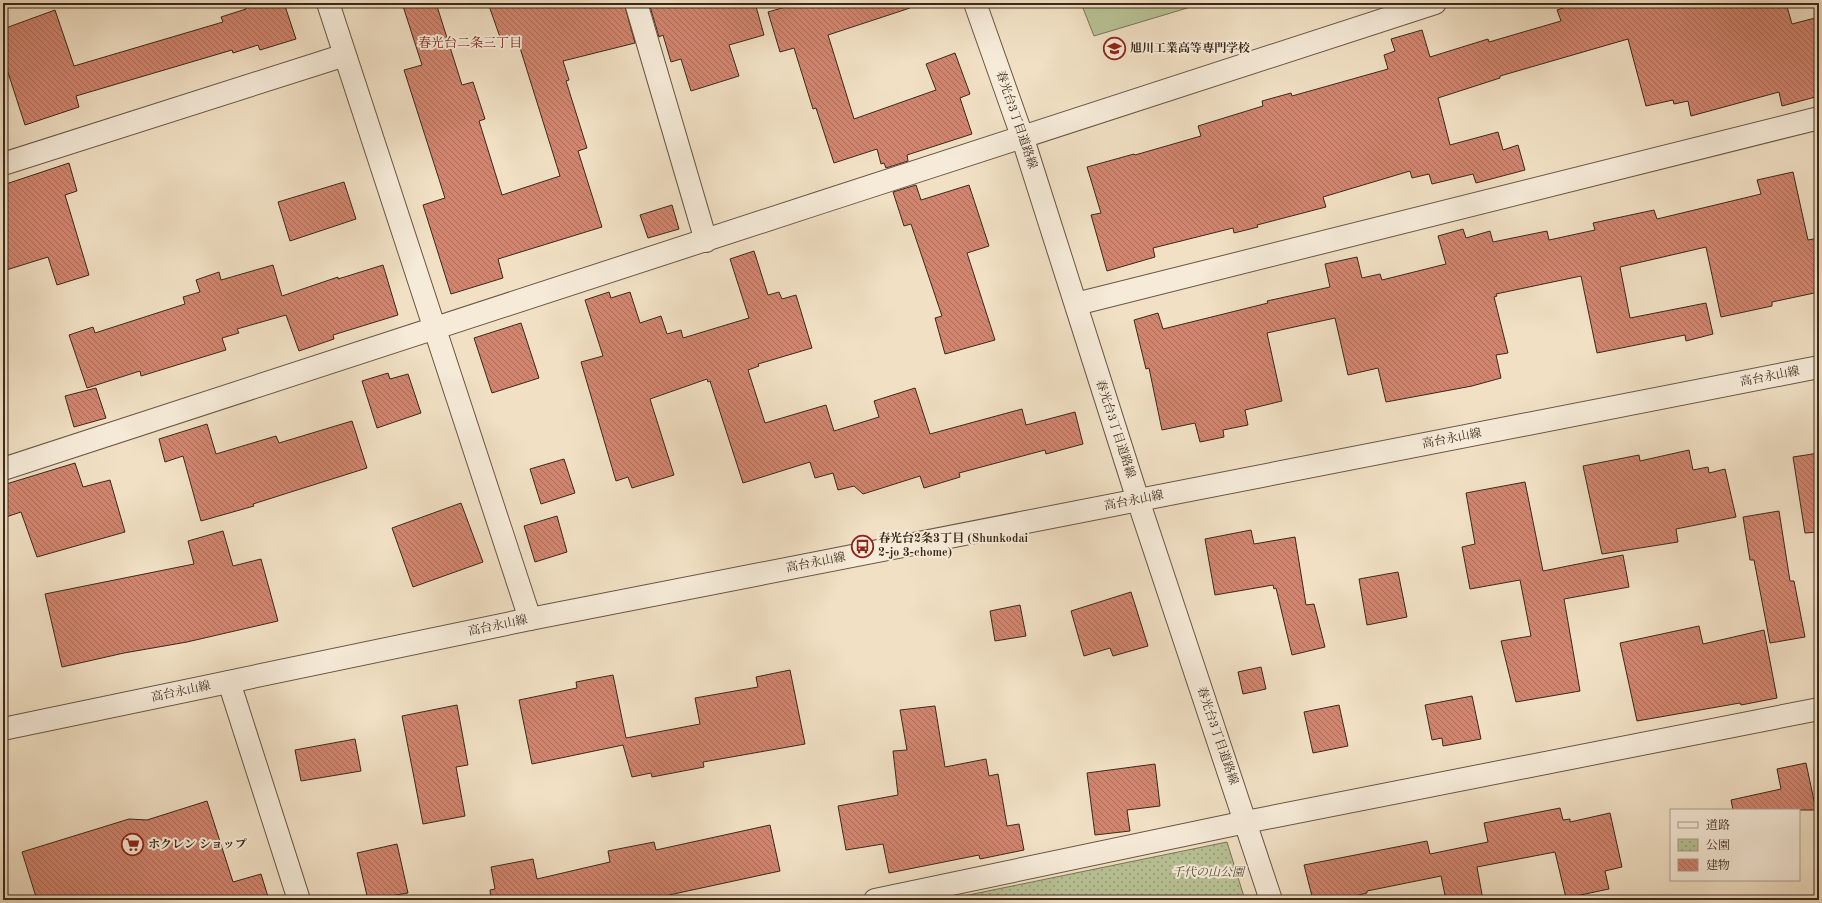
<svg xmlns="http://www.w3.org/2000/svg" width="1822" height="903" font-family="'Old Standard TT','Noto Serif JP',serif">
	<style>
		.park { fill: url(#park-dots); stroke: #7a7657 }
		.garden { fill: #b8c295; stroke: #7a7657 }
		.building { fill: url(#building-back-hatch); stroke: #3b2919 }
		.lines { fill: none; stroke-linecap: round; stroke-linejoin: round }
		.minor-casing { stroke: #685744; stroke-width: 24 }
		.tertiary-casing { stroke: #685744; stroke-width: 24 }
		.minor { stroke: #f6ebd9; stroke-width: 22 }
		.tertiary { stroke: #f6ebd9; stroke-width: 22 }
		.labels { text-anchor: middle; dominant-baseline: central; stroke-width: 4; stroke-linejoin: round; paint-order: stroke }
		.poi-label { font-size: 12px; font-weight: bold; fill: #3b2919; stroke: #f6ebd9; text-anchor: start }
		.street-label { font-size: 12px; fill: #3b2919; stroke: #f6ebd9 }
		.park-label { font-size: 12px; font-style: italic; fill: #5a4f38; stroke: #f6ebd9 }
		.neighbourhood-label { font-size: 13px; fill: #7a1f14; stroke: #f6ebd9 }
	</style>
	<defs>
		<pattern id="park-dots" width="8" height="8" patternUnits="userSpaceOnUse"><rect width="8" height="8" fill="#b8c295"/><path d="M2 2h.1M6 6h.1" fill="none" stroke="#979e79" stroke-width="1.8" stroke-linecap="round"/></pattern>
		<pattern id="building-back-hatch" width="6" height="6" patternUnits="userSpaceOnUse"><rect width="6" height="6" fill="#d1856f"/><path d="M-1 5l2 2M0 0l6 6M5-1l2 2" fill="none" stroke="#ab6d5a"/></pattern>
	</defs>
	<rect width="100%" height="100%" fill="#f1e0c4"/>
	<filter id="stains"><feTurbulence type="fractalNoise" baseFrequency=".005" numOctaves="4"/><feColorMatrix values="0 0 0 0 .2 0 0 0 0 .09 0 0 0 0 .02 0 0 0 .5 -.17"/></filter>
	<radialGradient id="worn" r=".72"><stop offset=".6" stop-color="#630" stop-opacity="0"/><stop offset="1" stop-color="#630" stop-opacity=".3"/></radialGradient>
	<path class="park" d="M1227 842 1245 900H944Z"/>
	<path class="garden" d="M1081 3H1204L1094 36Z"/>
	<path class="building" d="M244 3H284L296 39 260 50 258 45 233 53 232 50 76 96 79 107 25 125 3 57V29L55 10 74 66 223 22 221 17 246 9Z
		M402 3H436L462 85 473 82 485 119 479 121 502 195 560 176 516 35 501 40 488 3H624L635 43 563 61 569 80 566 81 587 148 578 151 602 227 498 259 503 278 451 294 423 205 445 198 404 70 422 65Z
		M649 3H755L764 35 729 45 739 76 691 91 681 59 671 62 663 35 659 37Z
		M799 3H910V8L828 35 854 119 936 90 926 64 955 53 970 94 960 98 972 134 907 155 908 161 886 168 884 163 881 164 877 149 834 163 816 108 813 109 794 48 780 52 768 12Z
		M1578 3H1786L1792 24 1819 17V96L1782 106 1779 92 1691 116 1688 101 1674 104 1673 100 1646 106 1628 39 1500 76V78L1438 98 1450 145 1498 132 1503 150 1518 145 1525 170 1476 183 1473 174 1432 184 1429 174 1412 178 1410 171 1323 197 1326 207 1257 225 1258 227 1234 233 1233 228 1153 248 1155 257 1107 271 1091 215 1101 213 1087 167 1134 154 1135 155 1201 136 1198 126 1263 106 1262 101 1291 93 1292 96 1388 69 1384 55 1395 51 1391 39 1422 30 1430 57 1488 39 1489 42 1561 21 1557 10Z
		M69 163 77 191 65 195 89 275 57 285 48 257 3 271V185Z
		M1793 172 1808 240 1819 238V292L1772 302V306L1721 317 1706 247 1620 267 1630 318 1706 303 1713 334 1686 341 1685 335 1597 353 1581 276 1496 294 1497 296 1494 297 1508 353 1496 355 1501 378 1472 386 1386 402 1378 368 1348 375 1335 318 1267 333 1282 401 1245 410 1248 425 1223 430 1224 437 1200 442 1195 423 1162 430 1149 368 1146 369 1134 320 1158 313 1163 329 1268 303 1267 301 1330 287 1325 264 1357 257 1362 278 1380 274 1382 280 1446 264 1438 236 1463 229 1466 238 1490 231 1493 242 1547 231 1549 240 1595 230 1593 223 1654 210 1657 219 1761 194 1757 180Z
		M344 182 356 219 290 241 278 202Z
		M916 185 921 200 969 185 989 246 967 253 995 340 945 354 935 318 942 316 911 224 904 226 893 192Z
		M672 205 679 229 648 238 640 215Z
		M754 251 768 295 779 292 782 299 796 295 812 348 758 364 759 366 748 370 765 423 826 405 834 431 879 417 874 401 915 388 930 434 1022 409 1026 425 1075 412 1083 444 1046 454 1045 450 959 473 960 477 924 488 920 476 863 494 854 486 838 490 833 473 815 478 810 462 743 483 710 381 708 382 707 379 650 399 674 475 632 488 628 477 616 481 581 362 603 356 585 300 609 292 611 298 630 292 640 323 661 316 667 334 681 330 683 338 749 318 730 259Z
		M273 265 282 296 338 277V279L383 265 398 315 333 335 334 339 299 351 286 315 237 329 239 333 222 338 226 350 141 376 140 371 87 388 69 335 93 327 95 333 185 304 183 297 200 292 196 280 219 272 221 280Z
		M521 323 539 378 492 393 474 338Z
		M388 373 390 379 408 374 421 413 377 428 362 381Z
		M96 388 106 418 74 427 65 396Z
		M352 421 367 468 294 491 253 504 254 506 201 521 183 456 165 462 159 439 207 424 216 454 276 436 279 443Z
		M1689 450 1693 470 1708 467 1709 473 1725 469 1736 517 1676 529 1678 542 1602 554 1583 466 1639 455 1640 461Z
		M1819 453V532L1805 533 1793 457Z
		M564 459 575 493 541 504 530 469Z
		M75 463 83 487 110 480 125 532 37 557 21 512 3 518V485Z
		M1525 482 1543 571 1623 555 1629 587 1564 599 1580 691 1516 702 1501 641 1531 636 1520 580 1470 589 1462 547 1475 544 1466 493Z
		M461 503 483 562 413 587 392 528Z
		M1779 511 1790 581H1794L1805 637 1770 643 1754 560H1750L1743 517Z
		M557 516 567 552 535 562 524 526Z
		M1251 530 1254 544 1295 537 1306 605 1314 604 1325 647 1292 655 1276 588 1274 589 1273 585 1215 595 1205 539Z
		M223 531 233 566 261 559 278 621 187 642 124 653 62 667 45 594 194 564 188 541Z
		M1398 572 1407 617 1367 625 1359 579Z
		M1131 592 1148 646 1113 656 1110 648 1084 656 1071 611Z
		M1020 605 1026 636 995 641 990 611Z
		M1699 626 1703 644 1764 630 1777 698 1741 705 1740 703 1637 721 1620 643Z
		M1261 667 1266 689 1243 694 1238 672Z
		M790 670 805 744 703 762 704 767 652 777 651 773 632 777 623 745 532 764 519 700 577 688 576 682 613 675 626 738 700 724 695 698 758 687 756 677Z
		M1472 696 1481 739 1443 746 1442 738 1432 740 1425 705Z
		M457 705 468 765 456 767 465 816 423 824 402 716Z
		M1339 705 1348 746 1313 753 1304 712Z
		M935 706 945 767 986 759 989 776 998 774 1007 826 1019 824 1024 850 980 859 979 855 889 873 883 844 846 850 838 806 898 795 893 751 907 750 900 710Z
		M355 739 361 771 301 781 295 750Z
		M1806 763 1816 810H1733L1731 800 1781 789 1777 769Z
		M1155 764 1160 806 1127 810 1130 831 1095 835 1087 773Z
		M207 801 233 882 261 874 269 900H37L22 852 129 819 147 820Z
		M1560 808 1563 820 1570 819V822L1610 813 1622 867 1605 871 1609 889 1566 898 1555 852 1477 867 1483 900H1446L1441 876 1367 891V893L1338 900H1313L1304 865 1427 841 1430 854 1488 842 1484 823Z
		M770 825 780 871 646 900H491L490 890 495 889 491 867 533 859 537 879 610 862 608 851 654 842 656 850Z
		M397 844 408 893 368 900 357 853Z"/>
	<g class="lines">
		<defs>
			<path id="minor" d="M328 3 530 619
				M636 3 706 241
				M975 3 1022 136 1138 500 1271 900
				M3 164 345 55
				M1076 304 1819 118
				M3 469C481 314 957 157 1435 3
				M229 682 299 900
				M875 900 1246 822 1819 709"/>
			<path id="tertiary" d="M3 729 530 619 1819 367"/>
		</defs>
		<use href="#minor" class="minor-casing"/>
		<use href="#tertiary" class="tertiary-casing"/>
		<use href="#minor" class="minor"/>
		<use href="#tertiary" class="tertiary"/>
	</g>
	<defs>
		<symbol id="school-ring" viewBox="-11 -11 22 22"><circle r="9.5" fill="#f6ebd9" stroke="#8f2418" stroke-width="1.5"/><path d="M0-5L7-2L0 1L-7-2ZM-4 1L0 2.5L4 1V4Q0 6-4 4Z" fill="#8f2418"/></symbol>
		<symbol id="bus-ring" viewBox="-11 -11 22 22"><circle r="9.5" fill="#f6ebd9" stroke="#8f2418" stroke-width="1.5"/><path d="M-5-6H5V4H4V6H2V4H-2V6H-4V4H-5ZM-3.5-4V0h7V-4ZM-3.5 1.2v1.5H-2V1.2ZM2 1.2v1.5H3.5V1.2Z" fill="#8f2418"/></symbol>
		<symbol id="supermarket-ring" viewBox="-11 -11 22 22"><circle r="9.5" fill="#f6ebd9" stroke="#8f2418" stroke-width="1.5"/><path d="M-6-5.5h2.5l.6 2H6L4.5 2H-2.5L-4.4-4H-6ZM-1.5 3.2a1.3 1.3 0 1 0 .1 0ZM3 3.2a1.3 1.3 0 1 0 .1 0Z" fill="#8f2418"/></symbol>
	</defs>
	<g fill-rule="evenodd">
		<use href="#school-ring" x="1102" y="36" width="25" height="25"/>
		<use href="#bus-ring" x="850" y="534" width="25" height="25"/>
		<use href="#supermarket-ring" x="120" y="832" width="25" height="25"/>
	</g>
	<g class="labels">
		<g class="poi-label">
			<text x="1130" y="49">旭川工業高等専門学校</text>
			<text x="878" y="539">春光台2条3丁目 (Shunkodai<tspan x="878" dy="14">2-jo 3-chome)</tspan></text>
			<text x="148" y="845">ホクレン ショップ</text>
		</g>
		<g class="street-label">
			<text transform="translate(1016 120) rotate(71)">春光台3丁目道路線</text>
			<text transform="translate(1770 377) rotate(-11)">高台永山線</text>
			<text transform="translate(1115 429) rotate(72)">春光台3丁目道路線</text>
			<text transform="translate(1452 439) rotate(-11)">高台永山線</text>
			<text transform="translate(1134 501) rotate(-11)">高台永山線</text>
			<text transform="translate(816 563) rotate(-11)">高台永山線</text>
			<text transform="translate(498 626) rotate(-12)">高台永山線</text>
			<text transform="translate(181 692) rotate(-12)">高台永山線</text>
			<text transform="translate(1217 736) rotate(71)">春光台3丁目道路線</text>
		</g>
		<g class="park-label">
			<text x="1208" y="873">千代の山公園</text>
		</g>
		<g class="neighbourhood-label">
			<text x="470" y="43">春光台二条三丁目</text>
		</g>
	</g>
	<rect width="1822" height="903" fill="none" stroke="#f1e0c4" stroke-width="16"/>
	<rect x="4" y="4" width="1814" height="895" fill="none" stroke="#3b2919" stroke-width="2"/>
	<rect x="8" y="8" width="1806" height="887" fill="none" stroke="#3b2919"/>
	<rect x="1670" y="809" width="130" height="72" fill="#f6ebd9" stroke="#ab9d8c"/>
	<rect x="1678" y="822" width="20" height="6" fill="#f6ebd9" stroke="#ab9d8c"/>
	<text x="1706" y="829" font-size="12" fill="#3b2919">道路</text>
	<rect x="1678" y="839" width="20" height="12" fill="url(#park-dots)" stroke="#ab9d8c"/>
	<text x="1706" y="849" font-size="12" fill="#3b2919">公園</text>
	<rect x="1678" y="859" width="20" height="12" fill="url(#building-back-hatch)" stroke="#ab9d8c"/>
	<text x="1706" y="869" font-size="12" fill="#3b2919">建物</text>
	<rect width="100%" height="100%" filter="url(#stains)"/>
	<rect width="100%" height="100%" fill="url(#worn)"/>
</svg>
